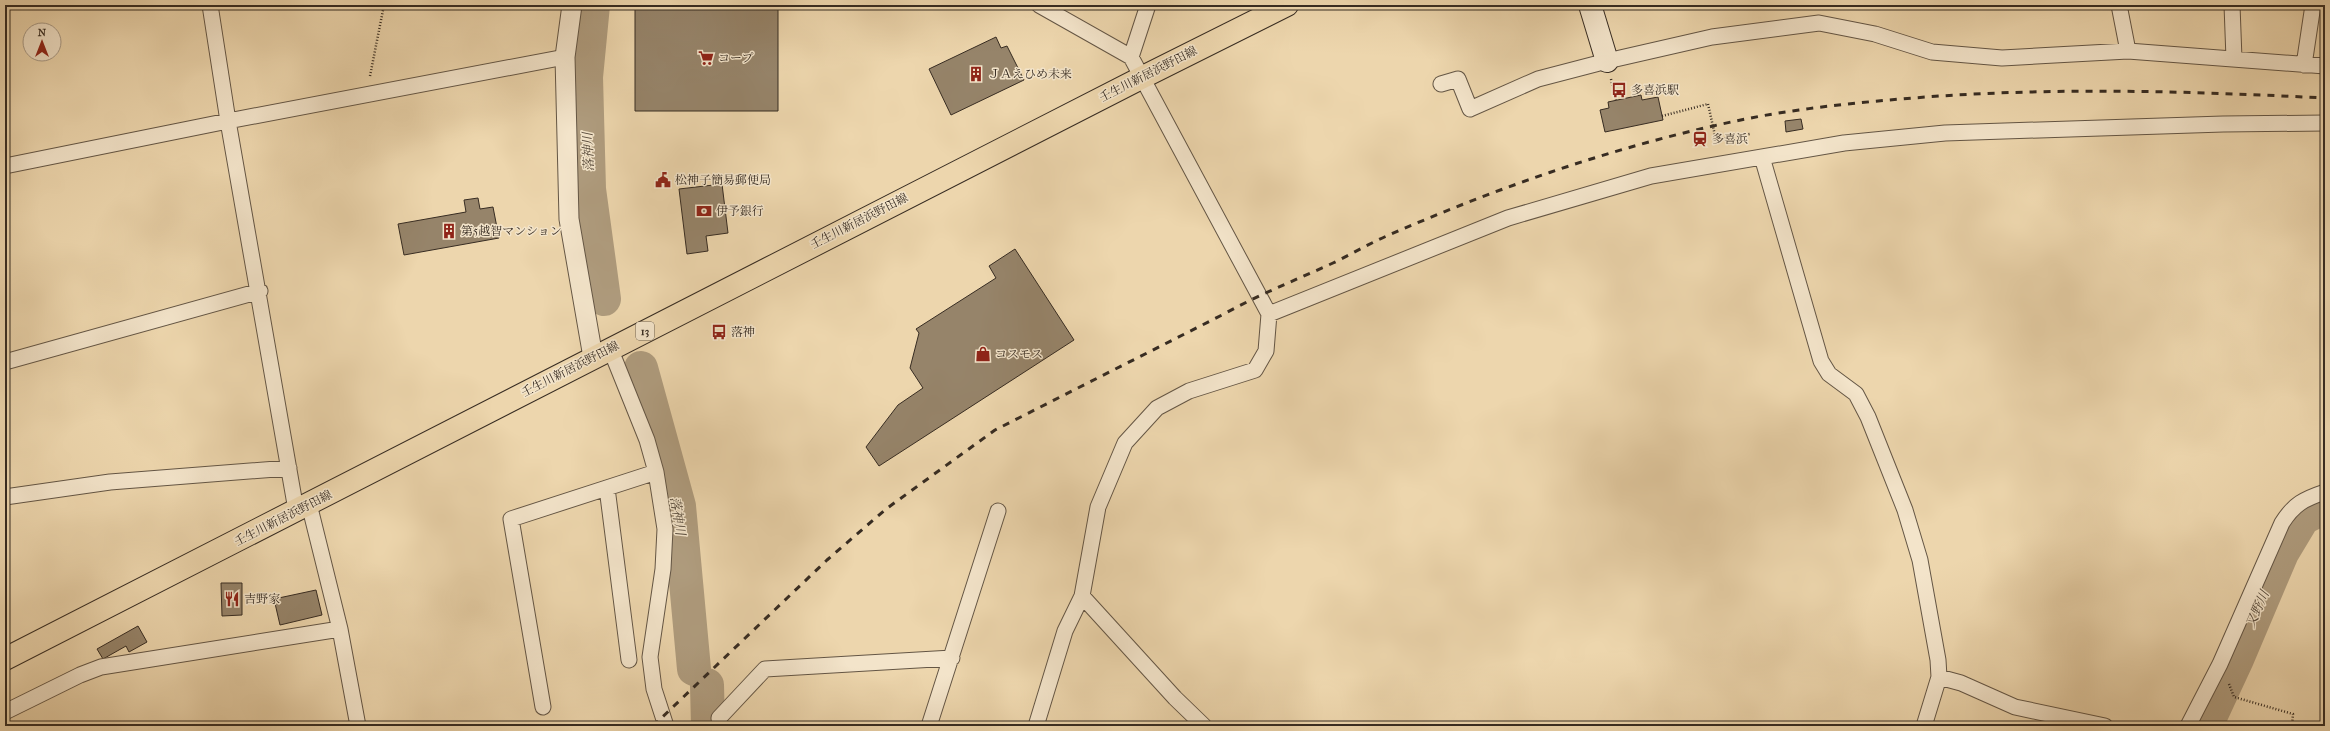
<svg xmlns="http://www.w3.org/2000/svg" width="2330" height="731" font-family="'IM FELL French Canon','Noto Serif JP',serif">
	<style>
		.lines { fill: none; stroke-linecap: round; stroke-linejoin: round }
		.river { stroke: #af9c7e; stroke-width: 34 }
		.building { fill: #96846a; stroke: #372c22 }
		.minor-casing { stroke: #645645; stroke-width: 17 }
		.tertiary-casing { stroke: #645645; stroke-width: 21 }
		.secondary-casing { stroke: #372c22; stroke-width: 24 }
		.primary-casing { stroke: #372c22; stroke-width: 24 }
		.path { stroke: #372c22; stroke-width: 2.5; stroke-dasharray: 1 2; stroke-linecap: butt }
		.minor { stroke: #f3e4ca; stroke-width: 15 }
		.tertiary { stroke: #f3e4ca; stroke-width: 19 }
		.secondary { stroke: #f3e4ca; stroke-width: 22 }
		.primary { stroke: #edd6ad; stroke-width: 22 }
		.rail { stroke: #372c22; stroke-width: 3; stroke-dasharray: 7 7; stroke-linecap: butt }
		.path-bridge { stroke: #372c22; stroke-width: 2.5; stroke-dasharray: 1 2; stroke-linecap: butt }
		.labels { text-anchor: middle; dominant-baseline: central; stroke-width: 3; stroke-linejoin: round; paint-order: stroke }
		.shield { fill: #f3e4ca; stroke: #6f6354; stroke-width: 1 }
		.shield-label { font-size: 11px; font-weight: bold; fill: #372c22 }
		.poi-label { font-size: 12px; fill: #372c22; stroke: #f3e4ca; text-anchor: start }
		.street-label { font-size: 12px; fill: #372c22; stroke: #f3e4ca }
		.water-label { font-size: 13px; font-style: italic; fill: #554839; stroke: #f3e4ca }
	</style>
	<rect width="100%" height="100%" fill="#edd6ad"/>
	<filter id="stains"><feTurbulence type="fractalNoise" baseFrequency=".005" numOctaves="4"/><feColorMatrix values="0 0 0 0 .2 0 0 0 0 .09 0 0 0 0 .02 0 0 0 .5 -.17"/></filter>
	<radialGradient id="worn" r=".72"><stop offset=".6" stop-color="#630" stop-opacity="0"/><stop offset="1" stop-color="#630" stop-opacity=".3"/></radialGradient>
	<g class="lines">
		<path class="river" d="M593 5 586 77 589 189 604 299
			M641 368 679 506 694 669
			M707 685 708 726
			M2206 726 2237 659 2282 553 2303 518 2325 507"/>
	</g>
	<path class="building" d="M635 5H778V111H635Z
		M996 37 1001 48 1007 46 1024 80 951 115 929 69Z
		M1641 95 1642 100 1658 97 1663 120 1605 132 1600 110 1609 108 1608 102Z
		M1801 119 1803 129 1786 132 1785 121Z
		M722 184 728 233 706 236 708 251 687 254 679 189Z
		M478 198 480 209 493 207 499 238 404 255 398 224 466 212 464 200Z
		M1015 249 1074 340 879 466 866 447 898 405 923 388 910 368 919 333 916 329 996 278 989 266Z
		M221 583H242V615L222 616Z
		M316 590 322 615 280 625 274 599Z
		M138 626 147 642 129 652 126 646 103 659 97 649Z"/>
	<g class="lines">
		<defs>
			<path id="minor" d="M210 5 228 121 296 510
				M1039 5 1131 57 1269 314 1508 218 1651 176 1844 143 1945 133 2223 124 2325 123
				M2119 5 2128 51
				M2232 5 2234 59
				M1131 57 1148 5
				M2304 65 2313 5
				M1441 84 1458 79 1470 109 1538 79 1607 61 1712 37 1819 23 1875 34 1932 52 2002 58 2128 51 2325 66
				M1762 157 1821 361 1829 374 1856 394 1868 417 1905 510 1920 560 1938 660 1939 677 1924 726
				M5 166 228 121 565 57
				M610 348 647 440 656 472 665 529 663 569 650 657 654 689 666 726
				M5 362 260 291
				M607 488 629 660
				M5 497 110 482 289 468
				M309 504 340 629 358 726
				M1082 596 1175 698 1204 726
				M1939 677 1961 683 2015 707 2105 726
				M543 707 511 519 656 472
				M5 712 80 675 101 667 340 629
				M720 726 719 718 765 669 952 658
				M929 726 998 511
				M1036 726 1065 631 1082 596 1098 507 1125 443 1157 408 1189 391 1255 370 1266 351 1269 314
				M2188 726 2220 664 2282 523C2294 504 2304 499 2325 492"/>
			<path id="tertiary" d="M572 5 565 57 569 219 593 357"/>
			<path id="secondary" d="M1590 5 1607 61"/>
			<path id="primary" d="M5 659 1143 77 1287 5"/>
		</defs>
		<use href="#minor" class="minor-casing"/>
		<use href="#tertiary" class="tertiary-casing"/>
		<use href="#secondary" class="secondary-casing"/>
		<use href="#primary" class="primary-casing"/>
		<path class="path" d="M370 76 384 5
			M1611 79 1616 100
			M1662 116 1708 104
			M1716 140 1750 134
			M2229 684 2234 697 2293 714 2292 726"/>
		<use href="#minor" class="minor"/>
		<use href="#tertiary" class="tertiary"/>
		<use href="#secondary" class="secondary"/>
		<use href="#primary" class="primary"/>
		<path class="rail" d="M653 726 827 560 886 509 995 430 1224 314C1260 294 1296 280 1333 263 1352 254 1370 243 1389 235 1499 187 1614 147 1731 122 1791 109 1852 103 1913 98 2051 87 2187 91 2325 98"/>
		<path class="path-bridge" d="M1708 104 1716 140"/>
	</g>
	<defs>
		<symbol id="supermarket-bare" viewBox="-9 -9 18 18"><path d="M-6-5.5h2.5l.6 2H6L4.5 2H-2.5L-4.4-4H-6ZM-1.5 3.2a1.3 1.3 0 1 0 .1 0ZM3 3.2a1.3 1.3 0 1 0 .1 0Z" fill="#8f2418" stroke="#f3e4ca" stroke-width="2.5" paint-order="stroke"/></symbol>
		<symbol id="building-bare" viewBox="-9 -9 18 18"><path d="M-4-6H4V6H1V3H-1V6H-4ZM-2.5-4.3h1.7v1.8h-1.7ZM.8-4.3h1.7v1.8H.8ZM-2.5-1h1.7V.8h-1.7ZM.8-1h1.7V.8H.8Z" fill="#8f2418" stroke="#f3e4ca" stroke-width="2.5" paint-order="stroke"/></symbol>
		<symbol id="bus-bare" viewBox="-9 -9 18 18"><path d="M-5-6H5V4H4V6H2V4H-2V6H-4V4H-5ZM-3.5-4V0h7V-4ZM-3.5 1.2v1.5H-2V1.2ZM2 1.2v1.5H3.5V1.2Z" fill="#8f2418" stroke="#f3e4ca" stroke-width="2.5" paint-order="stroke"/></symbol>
		<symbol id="station-bare" viewBox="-9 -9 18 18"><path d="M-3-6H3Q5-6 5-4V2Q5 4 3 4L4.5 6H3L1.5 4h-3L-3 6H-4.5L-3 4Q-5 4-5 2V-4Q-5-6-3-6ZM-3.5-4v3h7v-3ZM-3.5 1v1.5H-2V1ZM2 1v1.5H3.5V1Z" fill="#8f2418" stroke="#f3e4ca" stroke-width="2.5" paint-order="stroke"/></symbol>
		<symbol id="civic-bare" viewBox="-9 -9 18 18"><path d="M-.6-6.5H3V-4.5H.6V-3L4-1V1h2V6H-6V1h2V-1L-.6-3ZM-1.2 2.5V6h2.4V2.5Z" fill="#8f2418" stroke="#f3e4ca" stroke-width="2.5" paint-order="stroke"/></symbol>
		<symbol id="bank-bare" viewBox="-9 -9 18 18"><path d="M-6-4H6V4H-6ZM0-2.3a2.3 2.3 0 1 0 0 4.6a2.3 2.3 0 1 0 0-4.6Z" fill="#8f2418" stroke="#f3e4ca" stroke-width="2.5" paint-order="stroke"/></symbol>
		<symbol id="shop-bare" viewBox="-9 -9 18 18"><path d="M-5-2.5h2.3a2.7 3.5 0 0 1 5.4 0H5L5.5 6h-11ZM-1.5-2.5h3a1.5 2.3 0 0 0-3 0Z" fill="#8f2418" stroke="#f3e4ca" stroke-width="2.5" paint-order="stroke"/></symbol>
		<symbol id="restaurant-bare" viewBox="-9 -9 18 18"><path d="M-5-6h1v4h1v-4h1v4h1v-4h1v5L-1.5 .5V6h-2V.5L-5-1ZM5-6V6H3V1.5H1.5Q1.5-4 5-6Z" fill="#8f2418" stroke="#f3e4ca" stroke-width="2.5" paint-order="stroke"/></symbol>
	</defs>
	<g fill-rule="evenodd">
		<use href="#supermarket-bare" x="695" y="47" width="22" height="22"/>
		<use href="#building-bare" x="965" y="63" width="22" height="22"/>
		<use href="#bus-bare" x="1608" y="79" width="22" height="22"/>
		<use href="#station-bare" x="1689" y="128" width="22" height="22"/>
		<use href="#civic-bare" x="652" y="169" width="22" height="22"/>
		<use href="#bank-bare" x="693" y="200" width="22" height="22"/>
		<use href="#building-bare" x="438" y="220" width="22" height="22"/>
		<use href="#bus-bare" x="708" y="321" width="22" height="22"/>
		<use href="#shop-bare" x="972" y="343" width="22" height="22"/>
		<use href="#restaurant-bare" x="221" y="588" width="22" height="22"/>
	</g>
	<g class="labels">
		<rect class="shield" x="636" y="322" width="18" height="18" rx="3"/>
		<g class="shield-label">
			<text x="645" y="331">13</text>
		</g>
		<g class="poi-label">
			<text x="718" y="58">コープ</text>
			<text x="988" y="74">ＪＡえひめ未来</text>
			<text x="1631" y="90">多喜浜駅</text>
			<text x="1712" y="139">多喜浜</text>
			<text x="675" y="180">松神子簡易郵便局</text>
			<text x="716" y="211">伊予銀行</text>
			<text x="461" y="231">第5越智マンション</text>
			<text x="731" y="332">落神</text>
			<text x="995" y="354">コスモス</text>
			<text x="244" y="599">吉野家</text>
		</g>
		<g class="street-label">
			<text transform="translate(1148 74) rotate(-27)">壬生川新居浜野田線</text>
			<text transform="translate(859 221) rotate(-27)">壬生川新居浜野田線</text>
			<text transform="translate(570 369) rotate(-27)">壬生川新居浜野田線</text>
			<text transform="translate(283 518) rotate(-27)">壬生川新居浜野田線</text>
		</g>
		<g class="water-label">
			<text transform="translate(588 152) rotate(-92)">落神川</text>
			<text transform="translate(678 516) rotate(81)">落神川</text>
			<text transform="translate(2257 609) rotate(-66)">又野川</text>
		</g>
	</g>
	<rect width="2330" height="731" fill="none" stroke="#edd6ad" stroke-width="20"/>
	<rect x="6" y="6" width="2318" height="719" fill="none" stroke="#372c22" stroke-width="2"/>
	<rect x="10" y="10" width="2310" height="711" fill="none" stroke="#372c22"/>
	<g transform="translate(42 42)"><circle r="19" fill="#f3e4ca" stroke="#a89a87"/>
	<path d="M0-3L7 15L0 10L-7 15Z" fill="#8f2418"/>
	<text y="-6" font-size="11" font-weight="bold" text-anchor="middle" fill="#372c22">N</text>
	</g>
	<rect width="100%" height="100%" filter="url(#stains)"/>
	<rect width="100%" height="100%" fill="url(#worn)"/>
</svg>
